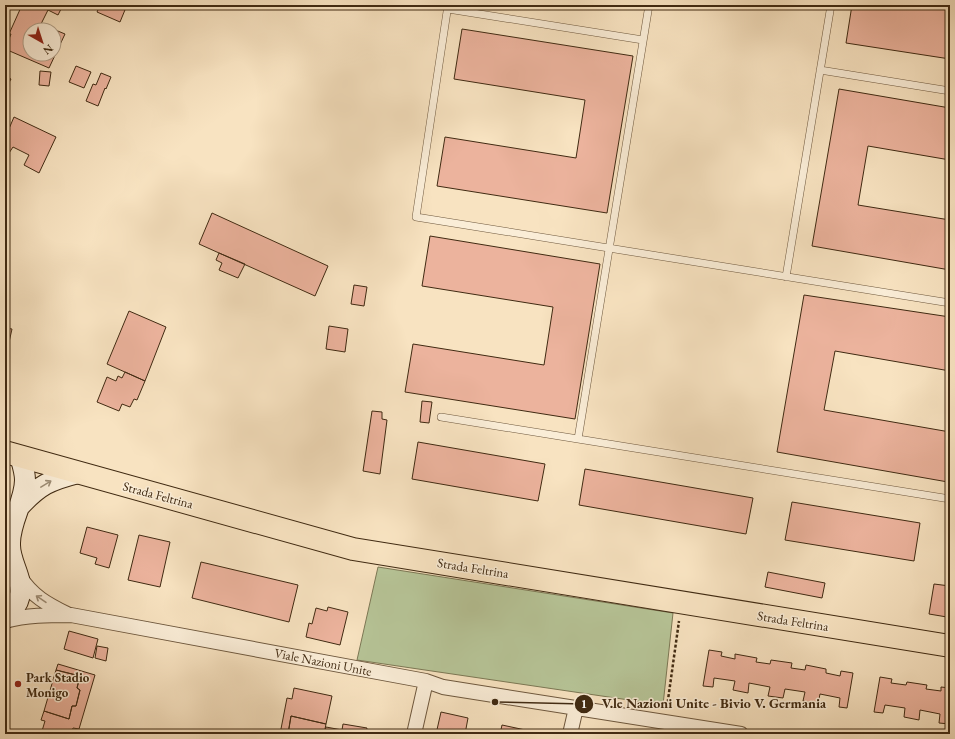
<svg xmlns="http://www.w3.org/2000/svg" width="955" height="739" font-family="'EB Garamond',serif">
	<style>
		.park { fill: #b7c598; stroke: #7c7855 }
		.building { fill: #ecb39d; stroke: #402a12; fill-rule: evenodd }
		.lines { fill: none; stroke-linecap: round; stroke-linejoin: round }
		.lane-casing { stroke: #6e583e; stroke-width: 8 }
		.street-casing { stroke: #6e583e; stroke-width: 16 }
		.secondary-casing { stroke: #402a12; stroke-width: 22 }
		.primary-casing { stroke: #402a12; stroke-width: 24 }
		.path { stroke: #402a12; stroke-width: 2.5; stroke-dasharray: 3 2; stroke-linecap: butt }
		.lane { stroke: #faedd7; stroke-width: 7 }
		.street { stroke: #faedd7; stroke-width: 14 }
		.secondary { stroke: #faedd7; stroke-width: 20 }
		.primary { stroke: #f8e3c1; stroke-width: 22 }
		.oneway { stroke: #9d8c74 }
		.poi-dot { fill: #8f2418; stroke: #faedd7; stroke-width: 1.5 }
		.labels { text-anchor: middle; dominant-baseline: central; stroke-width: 3; stroke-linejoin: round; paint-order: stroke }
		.street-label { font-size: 13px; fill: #402a12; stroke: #faedd7 }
		.poi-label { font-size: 13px; font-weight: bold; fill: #402a12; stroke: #faedd7; text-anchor: start }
		.leader { fill: none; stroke: #402a12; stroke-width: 1.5 }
		.callout-dot { fill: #402a12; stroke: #faedd7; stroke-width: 1.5 }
		.mark-label { font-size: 12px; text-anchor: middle; font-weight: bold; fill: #fff }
		.callout-label { font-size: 14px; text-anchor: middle; font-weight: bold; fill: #402a12; stroke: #faedd7; stroke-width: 3; stroke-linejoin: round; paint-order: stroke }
	</style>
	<rect width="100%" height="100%" fill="#f8e3c1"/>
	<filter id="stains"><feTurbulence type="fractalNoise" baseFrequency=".005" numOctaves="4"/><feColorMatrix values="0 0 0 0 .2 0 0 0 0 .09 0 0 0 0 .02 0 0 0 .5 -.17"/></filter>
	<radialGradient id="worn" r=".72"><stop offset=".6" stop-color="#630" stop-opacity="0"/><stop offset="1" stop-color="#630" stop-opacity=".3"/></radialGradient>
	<path class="park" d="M378 567 673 613 663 705 357 660Z"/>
	<path class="building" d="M22 5H63L58 15 48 10 41 24 65 34 49 68 5 49 11 34H9ZM30 30H54V54H30Z
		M100 5H127L120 22 97 12Z
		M852 5H922L950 9V59L846 43Z
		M462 29 633 56 607 213 437 186 445 137 576 158 585 100 454 79Z
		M76 66 91 72 84 88 69 82Z
		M40 71 51 72 49 86 39 85Z
		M101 73 111 77 106 89 105 88 98 106 86 101 93 84 96 85Z
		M5 76 11 79 5 90Z
		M839 89 950 108V160L868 146 858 205 950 220V270L812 246Z
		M14 117 56 137 39 173 24 165 29 155 13 147 9 153 5 151V138Z
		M212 213 328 266 315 296 199 244Z
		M430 236 600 264 575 419 405 392 413 344 544 365 553 307 422 286Z
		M219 253 245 264 238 278 219 270 222 263 216 260Z
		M354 285 367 287 364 306 351 304Z
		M804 295 950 317V371L835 351 824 410 950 432V473L948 482 777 452Z
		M129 311 166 327 145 381 107 364Z
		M329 326 348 329 345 352 326 349Z
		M5 328 12 329 5 360Z
		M125 372 145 381 137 400 134 399 130 407 122 404 119 411 97 402 107 377 116 381 118 376 122 378Z
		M422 401 432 402 429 423 420 422Z
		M372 411 382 412V419L387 420 380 474 363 471Z
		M418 442 545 464 538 501 412 479Z
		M585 469 753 498 746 534 579 505Z
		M792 502 920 523 914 561 785 540Z
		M87 527 118 535 109 568 95 564 97 558 80 553Z
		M139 535 170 542 160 587 128 580Z
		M201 562 298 585 289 622 192 598Z
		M768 572 825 583 822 598 765 587Z
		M934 584 950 586V597L947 617 929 614Z
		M328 607 348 612 340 645 306 637 309 623 312 624 316 608 327 611Z
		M69 631 98 639 93 658 64 649Z
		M97 646 108 648 106 661 95 658Z
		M709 650 722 652 721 656 735 659V654L757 658 756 662 770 664 771 660 792 663 791 668 805 670 806 665 826 669V673L840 676 841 671 853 673 847 708 839 707 840 698 820 694 818 704 803 701 805 692 785 689 783 698 768 696 770 687 749 683 748 693 733 690 735 681 714 678 713 687 703 686Z
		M58 664 95 675 79 729 73 728 71 734H53L42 731 45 721 41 720 44 711 69 719 72 706H76L80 690 77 688 80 676 56 670Z
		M56 670 80 676 77 688 80 690 76 706H72L69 719 44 711Z
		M880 677 892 679 891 683 906 685 907 682 927 685 926 689 941 691V687L950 688V724L939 723 940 714 920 710 919 720 904 717 905 708 885 705 883 713 874 712Z
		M294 688 332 696 326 724 291 716 288 734H280L287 698 292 699Z
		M441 712 468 718 465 734H436Z
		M291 716 326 724 324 734H288Z
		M343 724 367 728 366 734H324L326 727 342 730Z
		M502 725 530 731V734H500Z"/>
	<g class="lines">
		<defs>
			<path id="lane" d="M448 5 416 217 950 303
				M649 5 578 439 950 499
				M448 9 643 40
				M820 70 950 91
				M786 277 831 5
				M441 417 578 439"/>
			<path id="street" d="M20 577C32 596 47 604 67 614
				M5 621C27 615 48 615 71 615L426 681 443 687 741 734
				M414 734 426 681
				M570 734 576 708"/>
			<path id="secondary" d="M19 507C39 485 50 480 78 473
				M5 618C12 613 18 604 20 595 23 577 10 563 10 545 9 522 25 502 25 480 25 472 22 463 20 456"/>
			<path id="primary" d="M5 452 353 549 950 646"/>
		</defs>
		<use href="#lane" class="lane-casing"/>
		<use href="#street" class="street-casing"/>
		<use href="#secondary" class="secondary-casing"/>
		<use href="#primary" class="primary-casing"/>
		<path class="path" d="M667 707 679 621"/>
		<use href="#lane" class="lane"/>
		<use href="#street" class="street"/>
		<use href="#secondary" class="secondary"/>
		<use href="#primary" class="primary"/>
	</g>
	<defs><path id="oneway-shaft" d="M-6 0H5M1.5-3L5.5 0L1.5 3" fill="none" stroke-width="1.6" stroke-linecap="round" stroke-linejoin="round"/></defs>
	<g class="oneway">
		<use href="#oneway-shaft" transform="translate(46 484) rotate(-31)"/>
		<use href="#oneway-shaft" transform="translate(41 599) rotate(-146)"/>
	</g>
	<circle class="poi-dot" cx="18" cy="684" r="4"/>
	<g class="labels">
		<g class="street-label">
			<text transform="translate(158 495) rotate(15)">Strada Feltrina</text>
			<text transform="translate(473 568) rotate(9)">Strada Feltrina</text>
			<text transform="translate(793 621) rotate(9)">Strada Feltrina</text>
			<text transform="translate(323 662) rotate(11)">Viale Nazioni Unite</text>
		</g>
		<g class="poi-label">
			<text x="26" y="677">Park Stadio<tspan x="26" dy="15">Monigo</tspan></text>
		</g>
	</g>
	<path class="leader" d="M495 702L584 704"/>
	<g class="callout-dot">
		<circle cx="495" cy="702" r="4"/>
		<circle cx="584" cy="704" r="10"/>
	</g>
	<g class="mark-label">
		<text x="584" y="708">1</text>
	</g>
	<g class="callout-label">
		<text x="714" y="708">V.le Nazioni Unite - Bivio V. Germania</text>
	</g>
	<rect width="955" height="739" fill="none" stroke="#f8e3c1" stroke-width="20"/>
	<rect x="6" y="6" width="943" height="727" fill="none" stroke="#402a12" stroke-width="2"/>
	<rect x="10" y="10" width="935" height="719" fill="none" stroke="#402a12"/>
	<g transform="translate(42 42) rotate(141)"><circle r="19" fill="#faedd7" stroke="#b09f88"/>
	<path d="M0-3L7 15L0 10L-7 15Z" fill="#8f2418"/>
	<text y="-6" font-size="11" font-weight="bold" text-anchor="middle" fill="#402a12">N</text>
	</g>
	<rect width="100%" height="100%" filter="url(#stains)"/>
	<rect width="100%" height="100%" fill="url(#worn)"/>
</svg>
